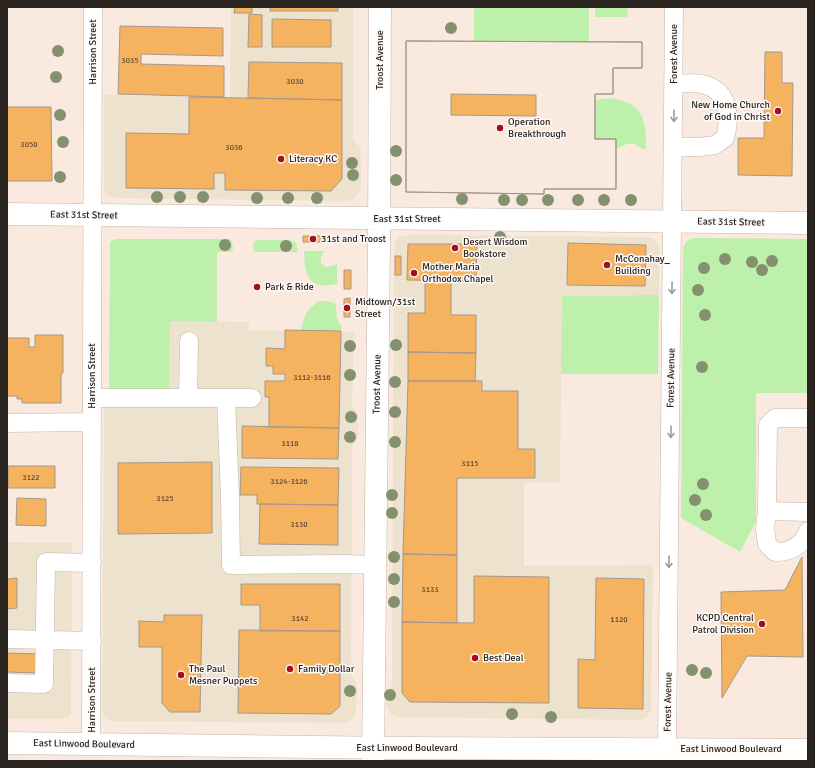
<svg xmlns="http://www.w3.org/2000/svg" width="815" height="768" font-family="Signika,sans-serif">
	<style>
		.commercial { fill: #ede2cd }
		.green { fill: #bdf0ab }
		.building { fill: #f5b360; stroke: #a4988b; fill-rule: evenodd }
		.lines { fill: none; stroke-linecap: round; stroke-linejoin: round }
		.minor-casing { stroke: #c5b5aa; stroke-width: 19 }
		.major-casing { stroke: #c5b5aa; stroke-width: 23 }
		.minor { stroke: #fff; stroke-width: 18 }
		.major { stroke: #fff; stroke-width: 22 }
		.tree { fill: #83916e }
		.oneway { stroke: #9f9c9b }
		.poi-dot { fill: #a60d1e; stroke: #fdfaf7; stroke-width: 1.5 }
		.labels { text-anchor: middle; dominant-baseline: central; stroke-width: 3; stroke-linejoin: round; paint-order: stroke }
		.number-label { font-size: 8px; fill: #5d4830 }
		.street-label { font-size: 10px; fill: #2a2420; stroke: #fdfaf7 }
		.poi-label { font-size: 10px; fill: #2a2420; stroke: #fdfaf7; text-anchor: start }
	</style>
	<rect width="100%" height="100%" fill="#fae9de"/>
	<path class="commercial" d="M231 7H353V140L360 147 361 184 360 191 356 197 349 201 116 198 107 195 104 191V95L230 98Z
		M407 235 646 237 655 240 659 245V295L562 296 560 482 524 483V566L653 565 651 710 647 717 640 720 399 717 392 715 387 708 386 698 387 691 392 685 394 252 395 243 399 237Z
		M170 321 249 322V330L354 332 352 408 356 410 358 414V434L356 441 352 445 351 676 357 683V695L356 715 352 720 342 723 111 721 106 718 102 712 104 392H169Z
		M7 542 72 543 71 713 69 717 61 719H7Z"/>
	<path class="green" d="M474 7H589V42L474 41Z
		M595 7H628L627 17H595Z
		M611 98C644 104 646 119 646 149 641 149 640 148 636 145 630 141 622 146 616 149V139H595V100Z
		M693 238 808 239V393H756V521L740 552 681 518 683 248 686 242Z
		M115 239H231L233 248 232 252H217V322L170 321 169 392H109L110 242Z
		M256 240H291L296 243 298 252H254L253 245Z
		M304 251H325C315 263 325 273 337 263V284C308 290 305 275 304 251Z
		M659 295 658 374H561L562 296Z
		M320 301H328L336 304C336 313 336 319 342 327L341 331H301C304 317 306 308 320 301Z"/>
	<path class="building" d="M235 7H252V13H234Z
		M270 7H338V11H270Z
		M249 14 262 15V47H248Z
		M272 19 331 20V47H272Z
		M120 26 223 28V56L141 54V64L224 66V97L118 94Z
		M406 41 642 42V68H613V94H595V139H616V189H544V194L406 192ZM451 94 536 95V116L451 115Z
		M406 41 642 42V68H613V94H595V139H616V189H544V194L406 192Z
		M765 52H782V83H793L792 176 738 175V138H764Z
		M249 62 342 63V100L248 98Z
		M189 97 342 100V179L331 191 225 190V173H214V189L126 188V133L189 134Z
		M7 107H51L52 181H7Z
		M303 236H322V242H303Z
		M568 243 646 245 645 286 567 285Z
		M408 244H477L476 281 407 280Z
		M395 256H401V275H395Z
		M344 270H351V289H344Z
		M425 280 451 281V315H476V353L408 352V313H425Z
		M350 298V317H344V299Z
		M285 330 341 331 339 428 269 427V397H265V381H285V374H273V366H266V348L285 349Z
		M35 335H63V373H61V403H22V399H17V396H7V338H29V347H35Z
		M408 352 476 353 475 381H408Z
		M408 381H482V391H518V449H535V478H457V555L403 554Z
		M242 426 339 428 338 459 242 458Z
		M212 462V533L118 534V463Z
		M8 466H55V488H8Z
		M241 467 339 468 338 505 257 504V495H240Z
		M17 498 46 499V526L16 525Z
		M260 504 338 505V545L259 544Z
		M403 554 457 555V623L402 622Z
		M802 557 803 657 747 656 722 698 721 592 785 590Z
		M474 576 549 577V703L410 702 402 693V622L474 623Z
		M17 578V608L7 609V579Z
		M596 578 644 579 643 709 578 708V659L595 660Z
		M241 584H340V631H260V605H241Z
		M164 615H202L200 712H170L162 703V647H139V621L164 622Z
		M239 630 340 631V706L331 714 238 713Z
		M7 653 38 654 37 673 7 672Z"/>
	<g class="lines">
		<defs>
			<path id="minor" d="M673 147H700L715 145 725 138C731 115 729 90 702 84 693 82 683 84 674 84
				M92 398H252
				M188 398 189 341
				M226 398 230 496 231 565 344 564 375 565
				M808 418H775L768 425 767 511 765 529 767 544 775 552C791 552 802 546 808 531
				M7 423 92 422
				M767 511 808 512
				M7 639 92 641
				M7 683 44 684 46 562 92 563
				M91 744 93 7
				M667 749 674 7"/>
			<path id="major" d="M7 214 808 223
				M7 743 399 748 808 750
				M373 761 379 245 380 7"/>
		</defs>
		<use href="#minor" class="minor-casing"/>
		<use href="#major" class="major-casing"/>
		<use href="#minor" class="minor"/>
		<use href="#major" class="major"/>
	</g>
	<g class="tree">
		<circle cx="451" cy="28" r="6"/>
		<circle cx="58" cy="51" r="6"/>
		<circle cx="56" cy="77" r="6"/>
		<circle cx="60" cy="115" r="6"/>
		<circle cx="63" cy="142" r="6"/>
		<circle cx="396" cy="151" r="6"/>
		<circle cx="352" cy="163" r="6"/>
		<circle cx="353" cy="175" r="6"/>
		<circle cx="60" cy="177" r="6"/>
		<circle cx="396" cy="180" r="6"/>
		<circle cx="157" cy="197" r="6"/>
		<circle cx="180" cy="197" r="6"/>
		<circle cx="203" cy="197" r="6"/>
		<circle cx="257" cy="198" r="6"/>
		<circle cx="288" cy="198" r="6"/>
		<circle cx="317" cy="198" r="6"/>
		<circle cx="462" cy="199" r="6"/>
		<circle cx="504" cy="200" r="6"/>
		<circle cx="522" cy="200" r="6"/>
		<circle cx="548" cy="200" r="6"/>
		<circle cx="578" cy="200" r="6"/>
		<circle cx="604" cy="200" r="6"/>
		<circle cx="631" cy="200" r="6"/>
		<circle cx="500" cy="237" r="6"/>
		<circle cx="225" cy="245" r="6"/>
		<circle cx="286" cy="246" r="6"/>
		<circle cx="725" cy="259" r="6"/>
		<circle cx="772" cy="261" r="6"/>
		<circle cx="752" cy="262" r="6"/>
		<circle cx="704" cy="268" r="6"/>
		<circle cx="762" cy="270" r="6"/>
		<circle cx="698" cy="290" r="6"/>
		<circle cx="705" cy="315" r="6"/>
		<circle cx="396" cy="345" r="6"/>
		<circle cx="350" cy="346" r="6"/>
		<circle cx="702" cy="367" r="6"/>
		<circle cx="350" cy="375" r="6"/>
		<circle cx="395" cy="382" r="6"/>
		<circle cx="395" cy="412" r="6"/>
		<circle cx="351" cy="417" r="6"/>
		<circle cx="350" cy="437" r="6"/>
		<circle cx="395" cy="442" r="6"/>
		<circle cx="703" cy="484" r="6"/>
		<circle cx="392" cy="495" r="6"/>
		<circle cx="695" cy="500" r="6"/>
		<circle cx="392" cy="513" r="6"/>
		<circle cx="706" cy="515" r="6"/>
		<circle cx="394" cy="557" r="6"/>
		<circle cx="394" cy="579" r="6"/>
		<circle cx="394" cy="602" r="6"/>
		<circle cx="692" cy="670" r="6"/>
		<circle cx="706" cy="673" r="6"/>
		<circle cx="350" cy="691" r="6"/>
		<circle cx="390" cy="695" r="6"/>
		<circle cx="512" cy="714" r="6"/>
		<circle cx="551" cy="717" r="6"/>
	</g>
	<defs><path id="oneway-shaft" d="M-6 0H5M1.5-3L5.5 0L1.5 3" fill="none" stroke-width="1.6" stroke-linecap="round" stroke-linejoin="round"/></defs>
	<g class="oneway">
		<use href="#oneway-shaft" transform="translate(674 116) rotate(90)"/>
		<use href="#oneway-shaft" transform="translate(672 288) rotate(91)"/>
		<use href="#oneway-shaft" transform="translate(671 432) rotate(91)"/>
		<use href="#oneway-shaft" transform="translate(669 562) rotate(91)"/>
	</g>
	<g class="poi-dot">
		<circle cx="778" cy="111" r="4"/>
		<circle cx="500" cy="128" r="4"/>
		<circle cx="281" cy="159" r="4"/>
		<circle cx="313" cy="239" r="4"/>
		<circle cx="455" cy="248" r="4"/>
		<circle cx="607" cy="265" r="4"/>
		<circle cx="414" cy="273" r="4"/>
		<circle cx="257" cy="287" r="4"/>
		<circle cx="347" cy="308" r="4"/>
		<circle cx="762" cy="624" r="4"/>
		<circle cx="475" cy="658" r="4"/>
		<circle cx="290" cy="669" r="4"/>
		<circle cx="181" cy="675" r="4"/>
	</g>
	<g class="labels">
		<g class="number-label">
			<text x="130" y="60">3035</text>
			<text x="295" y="81">3030</text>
			<text x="29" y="144">3050</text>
			<text x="234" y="147">3036</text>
			<text x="312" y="377">3112-3116</text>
			<text x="290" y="443">3118</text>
			<text x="470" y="463">3115</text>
			<text x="31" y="477">3122</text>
			<text x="289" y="481">3124-3126</text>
			<text x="165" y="498">3125</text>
			<text x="299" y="524">3130</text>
			<text x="430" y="589">3133</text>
			<text x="300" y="618">3142</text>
			<text x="619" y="619">1120</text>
		</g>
		<g class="street-label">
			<text transform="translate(93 52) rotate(-90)">Harrison Street</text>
			<text transform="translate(674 54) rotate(-90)">Forest Avenue</text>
			<text transform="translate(380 60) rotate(-90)">Troost Avenue</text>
			<text transform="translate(84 215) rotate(1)">East 31st Street</text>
			<text x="407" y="219">East 31st Street</text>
			<text transform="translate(731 222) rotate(1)">East 31st Street</text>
			<text transform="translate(92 376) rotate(-90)">Harrison Street</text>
			<text transform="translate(671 378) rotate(-89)">Forest Avenue</text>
			<text transform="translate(377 384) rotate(-89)">Troost Avenue</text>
			<text transform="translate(92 700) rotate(-90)">Harrison Street</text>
			<text transform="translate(668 702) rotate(-89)">Forest Avenue</text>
			<text transform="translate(84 744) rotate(1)">East Linwood Boulevard</text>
			<text x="407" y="748">East Linwood Boulevard</text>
			<text x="731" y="749">East Linwood Boulevard</text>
		</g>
		<g class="poi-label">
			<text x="770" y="105" text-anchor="end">New Home Church<tspan x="770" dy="12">of God in Christ</tspan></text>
			<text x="508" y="122">Operation<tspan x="508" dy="12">Breakthrough</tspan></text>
			<text x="289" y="159">Literacy KC</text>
			<text x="321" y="239">31st and Troost</text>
			<text x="463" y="242">Desert Wisdom<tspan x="463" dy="12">Bookstore</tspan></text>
			<text x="615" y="259">McConahay_<tspan x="615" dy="12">Building</tspan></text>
			<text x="422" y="267">Mother Maria<tspan x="422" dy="12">Orthodox Chapel</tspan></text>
			<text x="265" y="287">Park &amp; Ride</text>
			<text x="355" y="302">Midtown/31st<tspan x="355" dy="12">Street</tspan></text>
			<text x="754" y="618" text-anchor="end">KCPD Central<tspan x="754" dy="12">Patrol Division</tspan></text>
			<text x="483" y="658">Best Deal</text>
			<text x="189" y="669">The Paul<tspan x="189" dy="12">Mesner Puppets</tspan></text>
			<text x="298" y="669">Family Dollar</text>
		</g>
	</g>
	<rect width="815" height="768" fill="none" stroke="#2a2420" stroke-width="16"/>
</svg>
